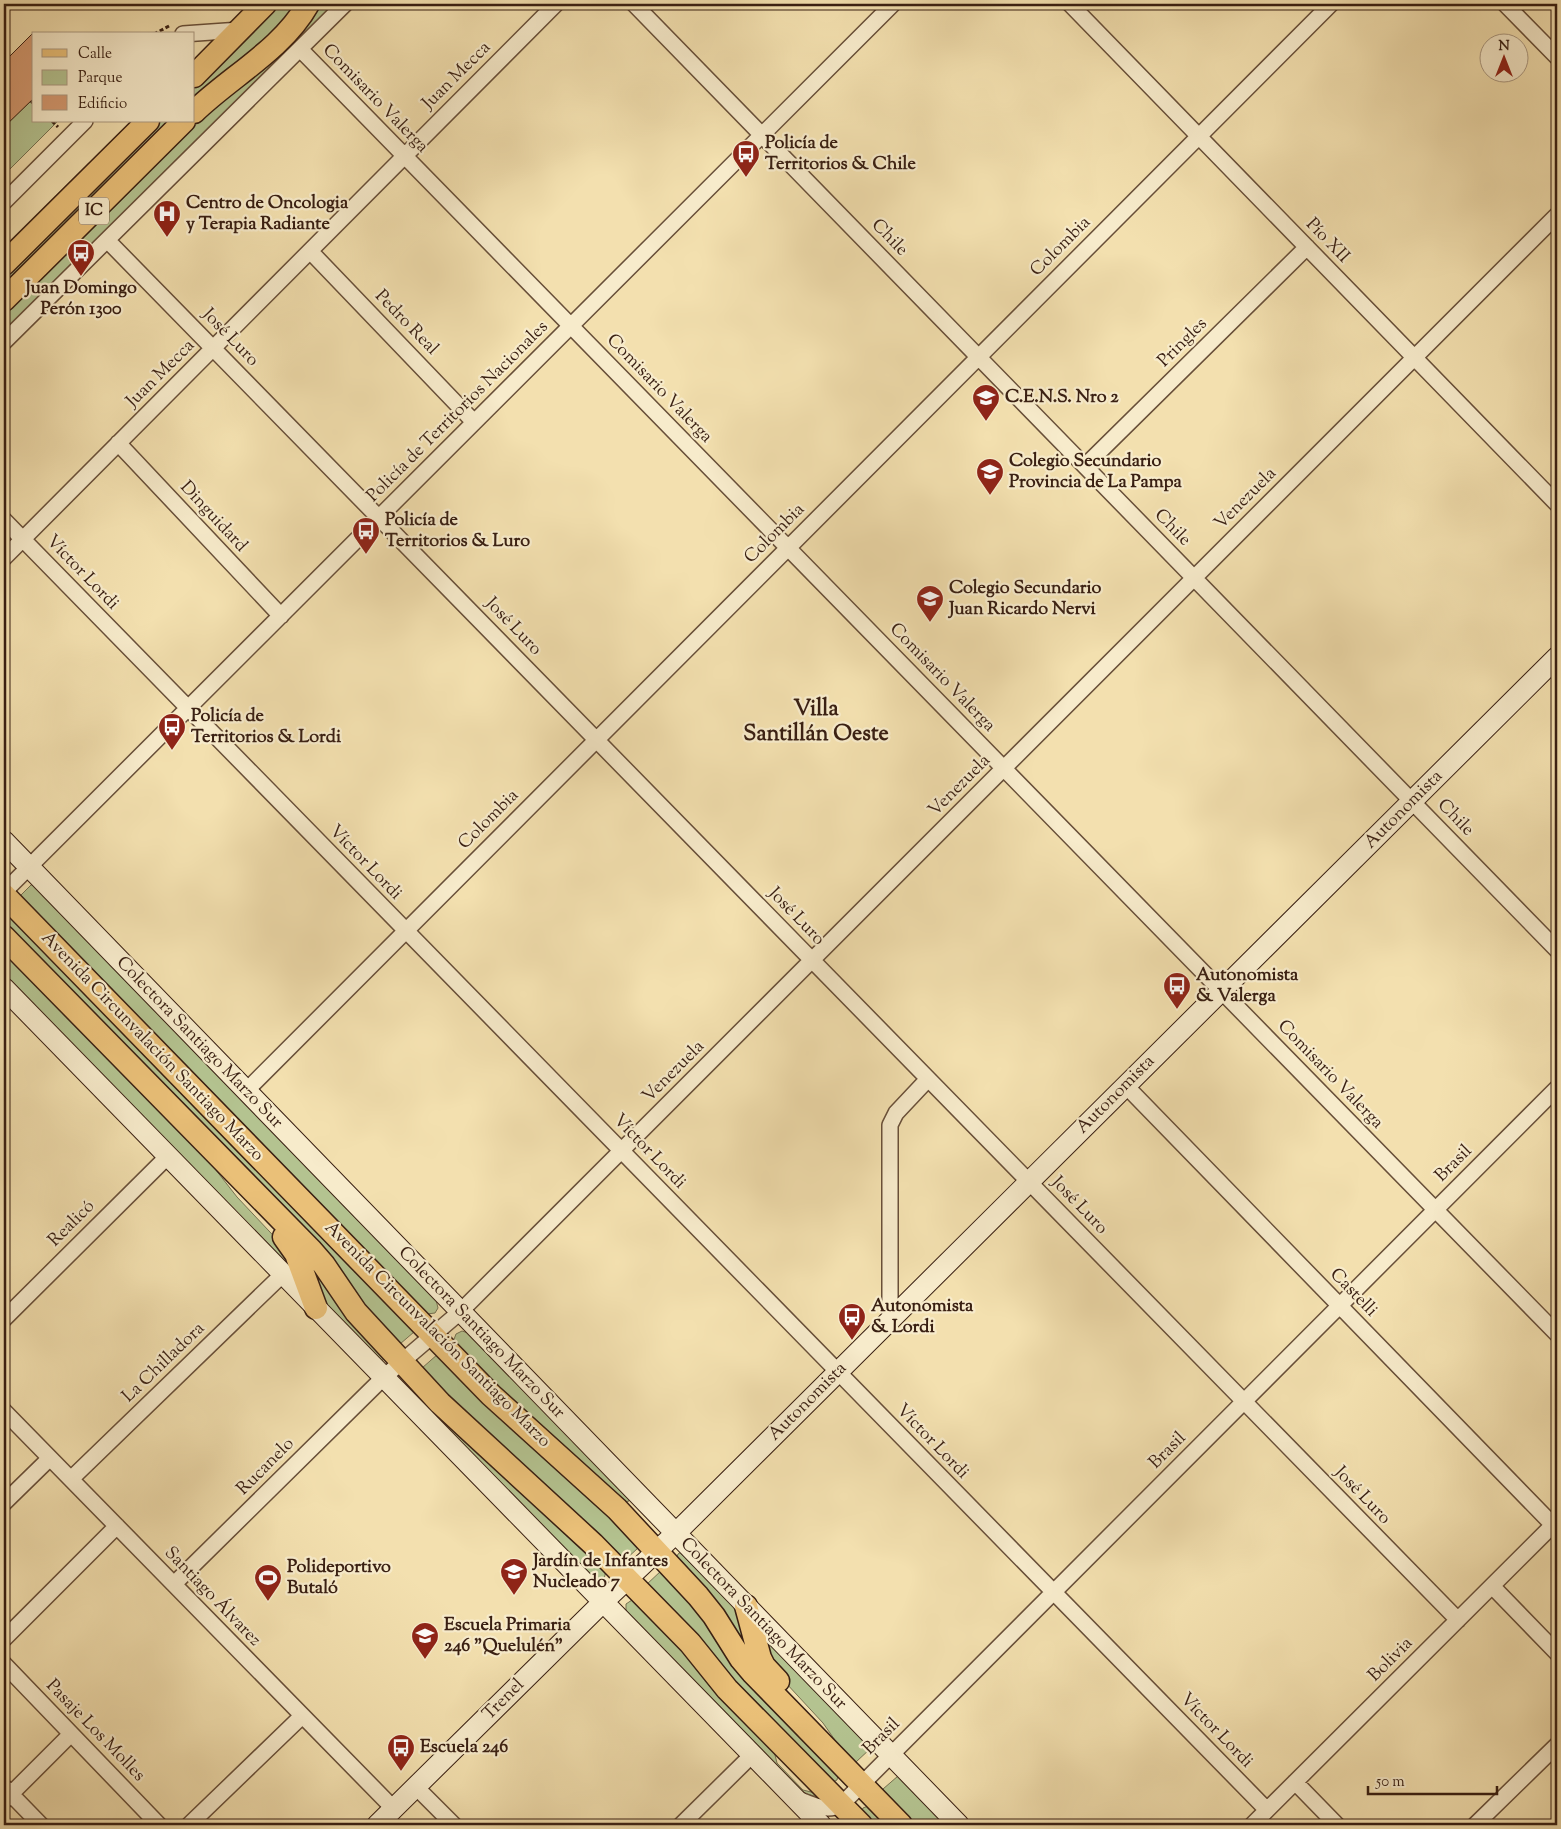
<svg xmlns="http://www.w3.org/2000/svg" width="1561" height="1829" font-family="'Sorts Mill Goudy',serif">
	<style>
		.green { fill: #b4c390; stroke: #767151 }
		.building { fill: #d49970; stroke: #391f12 }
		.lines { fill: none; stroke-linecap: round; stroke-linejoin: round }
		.street-casing { stroke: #684f39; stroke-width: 18 }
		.secondary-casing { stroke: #391f12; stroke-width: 22 }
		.primary-casing { stroke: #391f12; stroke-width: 25 }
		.path { stroke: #391f12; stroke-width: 3; stroke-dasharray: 4 2.5; stroke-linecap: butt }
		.street { stroke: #f7ebcb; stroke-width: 15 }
		.secondary { stroke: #f7ebcb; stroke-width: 20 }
		.primary { stroke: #eac078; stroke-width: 22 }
		.labels { text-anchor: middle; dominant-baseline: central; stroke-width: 4.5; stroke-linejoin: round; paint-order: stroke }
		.shield { fill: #f7ebcb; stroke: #725c4a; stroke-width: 1 }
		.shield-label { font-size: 16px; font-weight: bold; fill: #391f12 }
		.street-label { font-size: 18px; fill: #391f12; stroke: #f7ebcb }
		.poi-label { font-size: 18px; font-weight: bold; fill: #391f12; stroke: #f7ebcb; text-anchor: start }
		.district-label { font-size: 22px; font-weight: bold; fill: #391f12; stroke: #f7ebcb }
	</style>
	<rect width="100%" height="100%" fill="#f3e0af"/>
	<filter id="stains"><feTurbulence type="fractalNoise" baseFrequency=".004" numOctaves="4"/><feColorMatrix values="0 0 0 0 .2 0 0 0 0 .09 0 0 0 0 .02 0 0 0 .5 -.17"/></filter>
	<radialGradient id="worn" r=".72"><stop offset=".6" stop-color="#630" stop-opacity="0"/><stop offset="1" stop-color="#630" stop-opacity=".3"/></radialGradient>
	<path class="green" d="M275 4H297L284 23 194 101V87L259 23Z
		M317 4H333L4 331V312L205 113Z
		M34 98V121H58L4 175V127Z
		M160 121H173L4 289V276Z
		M34 884 436 1300 438 1308 435 1313 427 1314 19 897 31 885Z
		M7 912 414 1332 400 1344 361 1305 322 1249 4 925V915Z
		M4 949 194 1142 237 1197 285 1248 297 1274 4 979Z
		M311 1265 385 1357 381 1362 325 1304Z
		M462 1331 468 1333 629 1499V1501L625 1502 537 1427 453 1342 456 1334Z
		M438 1354 588 1494 638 1548 625 1560 623 1561 458 1408 422 1368Z
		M429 1409 563 1526 606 1571 604 1579 595 1582Z
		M681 1552 734 1607 740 1616 755 1660 676 1559 678 1554Z
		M662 1570 838 1775 837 1780 833 1782 742 1692 646 1585Z
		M632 1600H635L774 1751 777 1763 803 1790 815 1793 818 1797 803 1793 626 1612V1604Z
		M762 1636 871 1748 856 1762 855 1763 844 1753 823 1723 773 1669Z
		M898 1776 948 1825H914L882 1792 883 1789Z
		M868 1806 888 1825H872L861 1813 863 1808Z"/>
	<path class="building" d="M34 32V98L4 127V62Z"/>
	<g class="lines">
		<defs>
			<path id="street" d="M634 4 1557 950
				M1070 4 1557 504
				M1505 4 1557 57
				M183 34 240 30
				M300 49 1557 1334
				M4 202 85 121
				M107 240 1458 1620
				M310 251 474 422
				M4 342 345 4
				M118 443 281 616
				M1085 466 1307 247
				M4 520 1267 1810
				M4 558 556 4
				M4 892 893 4
				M1126 1086 1553 1525
				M246 1091 1331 4
				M4 1319 168 1156
				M890 1320V1125L896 1113 928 1079
				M4 1411 394 1809
				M71 1479 283 1274
				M4 1503 50 1458
				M174 1584 384 1377 460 1312 1557 215
				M1492 1586 1557 1653
				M4 1639 117 1526
				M4 1664 159 1825
				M1295 1782 1337 1825
				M4 1787 41 1825
				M416 1787 454 1825
				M798 1799C812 1805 826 1812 841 1805L1557 1088
				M4 1801 71 1734
				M189 1825 302 1716
				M681 1825 752 1755
				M1252 1825 1557 1521
				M1475 1825 1557 1745"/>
			<path id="secondary" d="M4 841 959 1825
				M4 988 821 1825
				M377 1825 603 1602 676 1533 1557 657"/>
			<path id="primary" d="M194 76 265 4
				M194 112C231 76 282 50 308 4
				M4 264 148 121
				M4 300 184 121
				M4 895 491 1395 617 1509 698 1596 714 1616 741 1659 752 1672 901 1825
				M4 937 311 1250 324 1265 356 1312 440 1403 593 1544 690 1643 727 1689 861 1825
				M284 1237 296 1254 316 1308
				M746 1606 760 1658 764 1666 778 1681"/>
		</defs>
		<use href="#street" class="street-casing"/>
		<use href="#secondary" class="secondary-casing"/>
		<use href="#primary" class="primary-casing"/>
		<path class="path" d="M154 34 171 25
			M31 101 34 104
			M52 121 58 127"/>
		<use href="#street" class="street"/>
		<use href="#secondary" class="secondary"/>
		<use href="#primary" class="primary"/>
	</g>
	<defs>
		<symbol id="bus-pin" viewBox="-11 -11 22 30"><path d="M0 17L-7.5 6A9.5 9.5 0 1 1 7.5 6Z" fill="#8f2418" stroke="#f7ebcb"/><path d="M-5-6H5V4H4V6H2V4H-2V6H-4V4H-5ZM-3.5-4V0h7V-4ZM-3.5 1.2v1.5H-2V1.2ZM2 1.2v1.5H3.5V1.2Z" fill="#fff"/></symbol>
		<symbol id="hospital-pin" viewBox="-11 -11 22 30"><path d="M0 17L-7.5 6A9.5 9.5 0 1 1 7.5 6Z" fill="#8f2418" stroke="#f7ebcb"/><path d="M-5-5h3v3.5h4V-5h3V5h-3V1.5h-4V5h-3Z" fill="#fff"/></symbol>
		<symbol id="school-pin" viewBox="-11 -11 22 30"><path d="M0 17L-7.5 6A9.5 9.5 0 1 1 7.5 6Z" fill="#8f2418" stroke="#f7ebcb"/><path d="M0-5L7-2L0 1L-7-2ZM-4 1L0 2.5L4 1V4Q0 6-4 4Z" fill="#fff"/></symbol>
		<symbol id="stadium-pin" viewBox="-11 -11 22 30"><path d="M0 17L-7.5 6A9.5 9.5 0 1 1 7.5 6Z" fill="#8f2418" stroke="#f7ebcb"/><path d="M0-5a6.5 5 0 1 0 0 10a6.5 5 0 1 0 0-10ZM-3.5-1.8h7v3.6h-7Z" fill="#fff"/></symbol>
	</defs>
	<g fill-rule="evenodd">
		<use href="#bus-pin" x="730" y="138" width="32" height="43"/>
		<use href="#hospital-pin" x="151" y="198" width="32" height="43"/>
		<use href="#bus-pin" x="65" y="237" width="32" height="43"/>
		<use href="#school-pin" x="970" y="382" width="32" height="43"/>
		<use href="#school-pin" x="974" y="456" width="32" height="43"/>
		<use href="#bus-pin" x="350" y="515" width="32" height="43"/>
		<use href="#school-pin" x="914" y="583" width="32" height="43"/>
		<use href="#bus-pin" x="156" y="711" width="32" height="43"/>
		<use href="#bus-pin" x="1161" y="970" width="32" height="43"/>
		<use href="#bus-pin" x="836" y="1301" width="32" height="43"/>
		<use href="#school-pin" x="498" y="1556" width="32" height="43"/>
		<use href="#stadium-pin" x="252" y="1562" width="32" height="43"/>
		<use href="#school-pin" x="409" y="1620" width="32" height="43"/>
		<use href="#bus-pin" x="385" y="1732" width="32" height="43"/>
	</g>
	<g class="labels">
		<rect class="shield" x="79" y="197.5" width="30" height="27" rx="4"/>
		<g class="shield-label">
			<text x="94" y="211">IC</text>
		</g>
		<g class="street-label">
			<text transform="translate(457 76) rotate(-45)">Juan Mecca</text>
			<text transform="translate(375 99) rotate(46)">Comisario Valerga</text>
			<text transform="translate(889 238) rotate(46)">Chile</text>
			<text transform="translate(1327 241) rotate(46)">Pío XII</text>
			<text transform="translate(1061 247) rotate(-45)">Colombia</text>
			<text transform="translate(406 323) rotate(46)">Pedro Real</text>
			<text transform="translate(230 338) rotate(46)">José Luro</text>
			<text transform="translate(1183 343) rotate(-45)">Pringles</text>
			<text transform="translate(161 374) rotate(-45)">Juan Mecca</text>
			<text transform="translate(659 389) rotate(46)">Comisario Valerga</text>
			<text transform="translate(458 412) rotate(-45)">Policía de Territorios Nacionales</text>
			<text transform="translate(1246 499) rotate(-45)">Venezuela</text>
			<text transform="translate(213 517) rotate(47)">Dinguidard</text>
			<text transform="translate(1172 528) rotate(46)">Chile</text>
			<text transform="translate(775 534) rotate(-45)">Colombia</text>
			<text transform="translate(82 573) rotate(46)">Víctor Lordi</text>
			<text transform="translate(513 627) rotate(46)">José Luro</text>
			<text transform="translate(942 678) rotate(46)">Comisario Valerga</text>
			<text transform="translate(960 786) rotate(-45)">Venezuela</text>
			<text transform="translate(1404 810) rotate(-45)">Autonomista</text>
			<text transform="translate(1455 818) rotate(46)">Chile</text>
			<text transform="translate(489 820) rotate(-45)">Colombia</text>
			<text transform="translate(365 863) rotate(46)">Víctor Lordi</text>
			<text transform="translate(796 917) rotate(46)">José Luro</text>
			<text transform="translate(199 1043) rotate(46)">Colectora Santiago Marzo Sur</text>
			<text transform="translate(152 1047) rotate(46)">Avenida Circunvalación Santiago Marzo</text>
			<text transform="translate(674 1072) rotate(-45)">Venezuela</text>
			<text transform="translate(1330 1075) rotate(46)">Comisario Valerga</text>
			<text transform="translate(1116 1095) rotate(-45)">Autonomista</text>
			<text transform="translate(649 1152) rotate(46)">Víctor Lordi</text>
			<text transform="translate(1454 1164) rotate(-45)">Brasil</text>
			<text transform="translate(1079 1206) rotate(46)">José Luro</text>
			<text transform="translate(72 1224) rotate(-45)">Realicó</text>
			<text transform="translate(1353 1293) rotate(46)">Castelli</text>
			<text transform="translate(481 1333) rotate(46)">Colectora Santiago Marzo Sur</text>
			<text transform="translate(437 1335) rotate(45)">Avenida Circunvalación Santiago Marzo</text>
			<text transform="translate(164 1363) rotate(-44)">La Chilladora</text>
			<text transform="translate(808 1402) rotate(-45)">Autonomista</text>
			<text transform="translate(932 1442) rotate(46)">Víctor Lordi</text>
			<text transform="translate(1168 1451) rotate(-45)">Brasil</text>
			<text transform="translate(266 1467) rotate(-45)">Rucanelo</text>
			<text transform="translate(1362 1496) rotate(46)">José Luro</text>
			<text transform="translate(212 1597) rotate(46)">Santiago Álvarez</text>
			<text transform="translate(763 1624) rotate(46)">Colectora Santiago Marzo Sur</text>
			<text transform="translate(1391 1660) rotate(-45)">Bolivia</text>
			<text transform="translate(504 1700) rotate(-45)">Trenel</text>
			<text transform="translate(95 1731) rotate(46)">Pasaje Los Molles</text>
			<text transform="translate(1216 1731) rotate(46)">Víctor Lordi</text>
			<text transform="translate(882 1737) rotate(-45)">Brasil</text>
		</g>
		<g class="poi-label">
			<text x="765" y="144">Policía de<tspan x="765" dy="21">Territorios &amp; Chile</tspan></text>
			<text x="186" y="204">Centro de Oncologia<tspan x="186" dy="21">y Terapia Radiante</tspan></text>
			<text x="81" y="289" text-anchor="middle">Juan Domingo<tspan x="81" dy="21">Perón 1300</tspan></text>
			<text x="1005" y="398">C.E.N.S. Nro 2</text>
			<text x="1009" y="462">Colegio Secundario<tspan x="1009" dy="21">Provincia de La Pampa</tspan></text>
			<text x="385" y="521">Policía de<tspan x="385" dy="21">Territorios &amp; Luro</tspan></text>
			<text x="949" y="589">Colegio Secundario<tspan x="949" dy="21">Juan Ricardo Nervi</tspan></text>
			<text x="191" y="717">Policía de<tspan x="191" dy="21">Territorios &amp; Lordi</tspan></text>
			<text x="1196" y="976">Autonomista<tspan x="1196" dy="21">&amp; Valerga</tspan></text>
			<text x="871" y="1307">Autonomista<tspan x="871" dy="21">&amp; Lordi</tspan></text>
			<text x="533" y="1562">Jardín de Infantes<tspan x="533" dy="21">Nucleado 7</tspan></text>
			<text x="287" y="1568">Polideportivo<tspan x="287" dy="21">Butaló</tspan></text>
			<text x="444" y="1626">Escuela Primaria<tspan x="444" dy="21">246 "Quelulén"</tspan></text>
			<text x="420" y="1748">Escuela 246</text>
		</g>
		<g class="district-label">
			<text x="816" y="710">Villa<tspan x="816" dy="25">Santillán Oeste</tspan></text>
		</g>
	</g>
	<rect width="1561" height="1829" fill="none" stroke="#f3e0af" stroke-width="20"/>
	<rect x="5" y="5" width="1551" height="1819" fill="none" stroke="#391f12" stroke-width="2.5"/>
	<rect x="10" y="10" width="1541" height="1809" fill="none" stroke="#391f12"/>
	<rect x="32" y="32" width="162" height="90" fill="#f7ebcb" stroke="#ab9981"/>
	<rect x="42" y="49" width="25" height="8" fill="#eac078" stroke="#ab9981"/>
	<text x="78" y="58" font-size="15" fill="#391f12">Calle</text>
	<rect x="42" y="70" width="25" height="15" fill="#b4c390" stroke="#ab9981"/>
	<text x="78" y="82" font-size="15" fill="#391f12">Parque</text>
	<rect x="42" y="95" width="25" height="15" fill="#d49970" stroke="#ab9981"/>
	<text x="78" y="108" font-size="15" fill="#391f12">Edificio</text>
	<g transform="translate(1504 58)"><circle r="24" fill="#f7ebcb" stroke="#ab9981"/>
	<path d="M0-4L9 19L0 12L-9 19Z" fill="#8f2418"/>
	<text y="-8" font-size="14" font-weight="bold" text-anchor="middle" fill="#391f12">N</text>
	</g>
	<path d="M1368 1786v8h129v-8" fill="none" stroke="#391f12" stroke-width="2.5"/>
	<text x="1376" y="1786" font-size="15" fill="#391f12" stroke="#f7ebcb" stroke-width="4" paint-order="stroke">50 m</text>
	<rect width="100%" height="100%" filter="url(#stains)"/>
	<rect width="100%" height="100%" fill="url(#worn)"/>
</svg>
